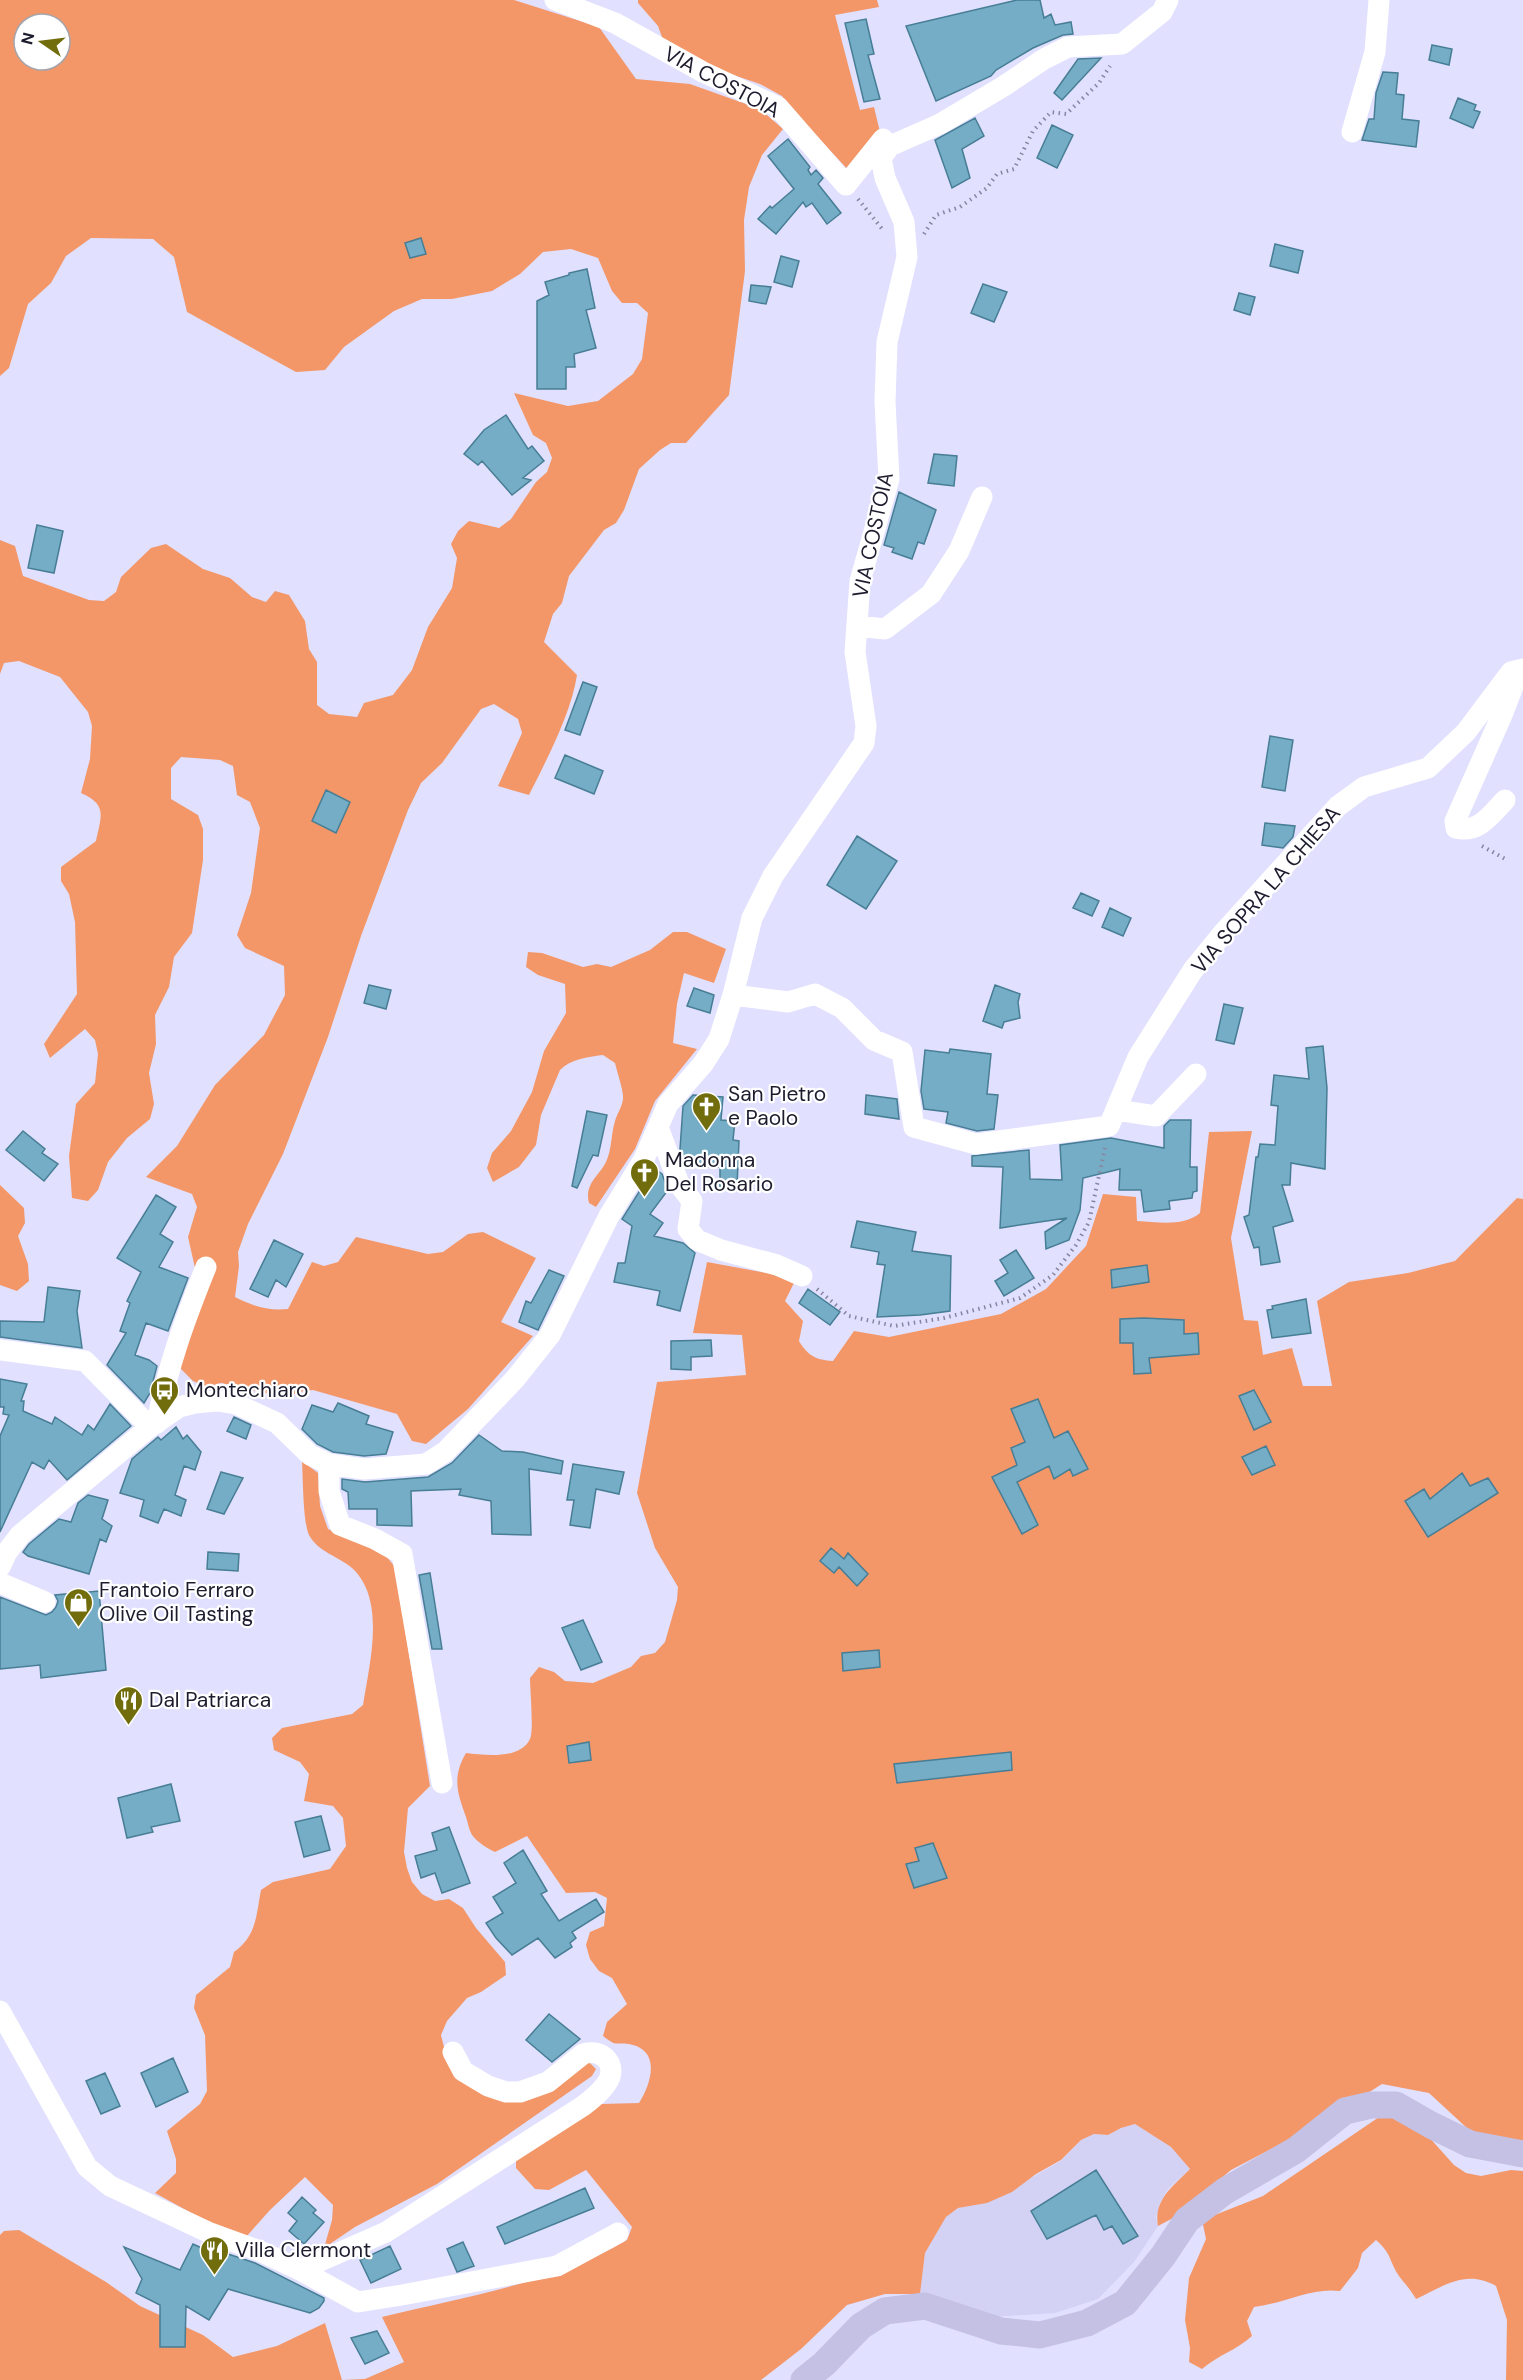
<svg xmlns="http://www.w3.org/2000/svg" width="1523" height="2380" font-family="'DM Sans',sans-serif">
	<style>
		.built { fill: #d3d2f5 }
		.green { fill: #f39768; fill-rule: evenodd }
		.building { fill: #75adc6; stroke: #477e95; stroke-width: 1.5 }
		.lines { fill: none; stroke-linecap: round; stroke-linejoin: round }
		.path { stroke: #87869f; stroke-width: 4; stroke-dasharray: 1.5 4.5; stroke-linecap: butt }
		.minor { stroke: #fff; stroke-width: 21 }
		.major { stroke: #c4c1e4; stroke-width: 27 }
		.labels { text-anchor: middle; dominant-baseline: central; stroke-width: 4.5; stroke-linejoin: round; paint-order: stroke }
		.street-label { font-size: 21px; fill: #1d1c2e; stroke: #fff }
		.poi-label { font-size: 21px; fill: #1d1c2e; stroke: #fff; text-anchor: start }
	</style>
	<rect width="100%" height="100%" fill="#e1e0ff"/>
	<path class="built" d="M1135 2124 1171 2147 1190 2169 1168 2189 1160 2203 1156 2217 1158 2226 1134 2262 1098 2299 1055 2313 992 2317 920 2294 925 2253 946 2217 958 2208 987 2203 1061 2161 1081 2140 1094 2134 1108 2135 1121 2128Z"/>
	<path class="green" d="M0 0H514L599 27 636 79 690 84 760 109 783 129 762 155 749 187 744 220 745 271 729 395 686 443H671L660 450 639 469 624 510 616 523 604 530 569 576 562 603 553 614 544 642 577 675C571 714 547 759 529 795L498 786 522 733 518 719 494 704 481 709 442 763 421 783 408 810 361 936 328 1037 283 1154 248 1224 238 1252 239 1266 235 1297C253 1306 267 1311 288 1309L312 1262 324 1266 338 1262 356 1237 428 1254 443 1252 468 1234 483 1232 536 1258 501 1322 533 1336 468 1409 426 1444 412 1441 397 1414 313 1390 298 1392 287 1398 221 1383 207 1387 193 1381 181 1369 176 1354 200 1290 188 1237 197 1207 192 1194 146 1177 177 1146 215 1085 264 1035 285 995 284 966 245 948 237 935 251 893 260 828 250 802 237 795 233 766 220 760 181 757 171 768V799L198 815 203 829V860L192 933 174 957 169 987 155 1015 156 1044 149 1073 154 1104 150 1119 127 1138 108 1162 98 1190 88 1201 72 1198 69 1156 76 1104 95 1083 98 1054 95 1040 85 1029 50 1058 44 1044 77 994 75 922 69 894 61 881V867L96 841C101 816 108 805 81 793L90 759 92 726 88 712 60 677 19 661 4 663 0 674V540L15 546 23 576 89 600 104 601 116 592 121 577 151 548 166 544 203 569 230 578 252 597 266 602 275 591 289 595 305 621 309 649 317 662V705L329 714 357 717 364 703 393 695 412 670 428 627 452 588 457 558 451 544 458 531 469 521 499 528 511 519 536 482 547 472 552 458 546 443 533 435 514 393 568 406 598 401 633 374 642 359 648 313 637 303H622L612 291 598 258 571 249 543 252 520 274 492 291 452 299H422L394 311 344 347 325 370 296 372 187 312 174 257 153 239 91 238 66 256 51 283 28 304 9 368 0 376ZM24 24H60V60H24Z
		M638 0H877L879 7 835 15 860 110 874 107 880 132 850 172 791 108 782 96 760 84 686 59 663 40 658 26 638 3Z
		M673 932H687L726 949 714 983 684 973 677 1004 673 1043 697 1049 655 1101 635 1149 596 1207 589 1203C584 1184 599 1176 606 1162 612 1149 611 1134 615 1121 617 1114 622 1107 623 1099 624 1092 617 1072 615 1063L603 1055C587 1057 571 1059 560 1070L541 1115 536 1145 519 1167 493 1182 487 1168 492 1153 511 1131 532 1092 544 1051 566 1013 565 984 538 975 526 967 528 952 542 953 583 967 597 964 611 967 650 950Z
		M1252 1131 1231 1238 1244 1320 1258 1321 1263 1355 1292 1348 1303 1386H1332L1317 1301 1349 1282 1408 1273 1455 1261 1517 1198 1523 1199V2144L1494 2142 1468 2129 1429 2093 1382 2084 1324 2121 1231 2170 1175 2217 1158 2226C1153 2199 1174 2186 1190 2169L1171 2147 1135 2124 1121 2128 1108 2135 1094 2134 1081 2140 1061 2160 1036 2174 1012 2192 987 2203 958 2208 946 2217 925 2253 920 2294H885L847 2305 801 2349 761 2380H0V2235L4 2231 19 2230 106 2282 140 2306 203 2335 233 2357 277 2346 325 2323 342 2380 365 2379 404 2362 382 2317C464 2297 554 2283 627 2240L632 2227 586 2170 549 2190 535 2189 516 2168V2158L601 2104 639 2103C651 2084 662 2050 629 2044 613 2042 617 2047 603 2036L607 2022 627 2004 612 1978 599 1971 590 1959 586 1945 590 1932 604 1926 607 1898 595 1892 566 1893 527 1836 495 1852C487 1848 478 1843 472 1835 469 1830 468 1823 466 1817 457 1792 452 1777 466 1753 485 1755 520 1760 530 1739 534 1731 530 1689 530 1678L539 1667 554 1672 565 1681 593 1683 631 1667 641 1656 655 1653 665 1642 677 1600 678 1587 655 1548 637 1493 657 1382 746 1375 742 1335 693 1333 707 1262 772 1274 794 1283 785 1301 803 1321 799 1341C808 1356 816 1360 833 1361L854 1331 889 1337 1001 1314 1046 1289 1086 1246 1103 1194 1136 1197 1137 1221C1158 1222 1183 1227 1200 1213L1209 1132Z
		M0 1185 24 1208 25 1223 18 1236 28 1264 29 1281 17 1291 0 1285Z
		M302 1461 318 1473 320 1506 328 1529 382 1551 395 1567 430 1786 408 1808 404 1852 407 1868 412 1882 422 1894 435 1901 449 1899 463 1908 476 1928 505 1962 506 1975 481 1992 467 1998 447 2021 441 2035 449 2067 485 2095 589 2062 596 2069 592 2076 437 2184 355 2227 324 2248 332 2220 333 2205 305 2177 270 2210 246 2237 213 2225 155 2193 176 2173V2159L167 2131 200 2104 207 2091 205 2035 194 2008 196 1995 230 1967 234 1952C257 1936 256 1915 261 1890L273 1882 330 1869 346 1846 343 1818 333 1806 304 1801 309 1774 300 1762 274 1750 272 1738 282 1728 352 1714 363 1705C369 1665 387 1600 352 1568 338 1556 318 1552 309 1535 303 1522 303 1478 302 1461Z
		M1382 2115 1396 2116 1428 2136 1454 2165 1466 2173 1481 2176 1511 2170 1523 2171V2380H1506L1507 2320 1496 2286C1466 2269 1444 2286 1416 2299 1411 2290 1405 2284 1399 2276 1389 2261 1392 2254 1376 2240L1362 2253 1358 2268 1340 2291C1311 2287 1283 2304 1254 2307L1247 2321 1252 2336C1237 2350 1218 2355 1202 2369L1189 2362 1190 2348 1185 2320 1189 2278 1206 2239 1202 2220 1263 2196Z"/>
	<path class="building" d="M1017 0H1040L1044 18 1051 14 1055 25 1071 22 1073 34 1063 35 1033 48 996 70 991 76 936 101 906 26Z
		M866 19 874 54 868 55 880 99 864 102 845 23Z
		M1432 45 1452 49 1449 65 1429 60Z
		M1101 58 1062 100 1054 93 1078 59Z
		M1383 72 1398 73 1396 94 1404 95 1402 119 1419 121 1416 147 1362 140 1369 119H1374L1376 93Z
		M1458 98 1476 105 1474 110 1480 112 1473 128 1450 118Z
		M975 118 984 136 962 149 970 178 952 188 935 140Z
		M1052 125 1073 135 1057 168 1037 158Z
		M788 139 810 167 808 170 811 175 816 170 823 178 818 184 841 213 827 224 812 203 806 207 803 202 776 234 758 219 770 206 772 208 794 189 768 156Z
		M421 238 426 254 410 258 405 243Z
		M1275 244 1303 251 1298 273 1270 266Z
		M781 256 799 261 792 287 774 282Z
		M587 269 595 308 586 310 596 348 574 354 575 367H566V389H537V301L549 295 545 282 569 275V273Z
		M983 284 1007 292 994 322 971 313Z
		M751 285 771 287 766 304 749 301Z
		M1239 293 1255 297 1250 315 1234 310Z
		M506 415 528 449 532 446 544 461 523 478 531 480 512 495 482 461 478 465 464 454 484 430Z
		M934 454 957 456 954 486 928 483Z
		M899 492 936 510 924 544 918 542 912 559 892 552 894 548 884 545Z
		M37 525 63 531 54 573 28 568Z
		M583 682 597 687 580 735 565 730Z
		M1270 736 1293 740 1285 791 1262 787Z
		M565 755 603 771 594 794 555 778Z
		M326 790 350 802 336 833 312 821Z
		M1265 823 1295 826 1293 837 1283 848 1262 845Z
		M857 836 897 861 866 909 827 885Z
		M1081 893 1099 901 1092 916 1073 908Z
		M1110 908 1131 918 1123 936 1102 927Z
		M369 985 391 990 386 1009 364 1003Z
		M995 985 1020 994 1018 1002 1020 1018 1004 1022 1002 1028 983 1021Z
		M694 988 714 995 710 1013 687 1006Z
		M1224 1004 1243 1008 1234 1044 1216 1040Z
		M1323 1046 1327 1088 1325 1169 1291 1163 1290 1185H1282L1293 1221 1273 1227 1280 1262 1261 1265 1259 1247 1254 1248 1244 1217 1249 1215 1256 1157H1258L1260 1144 1275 1145 1278 1106 1271 1105 1274 1075 1309 1079 1306 1048Z
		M950 1049 991 1054 987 1094 998 1095 994 1129 977 1131 946 1123 948 1112 924 1109 921 1091 925 1050 949 1053Z
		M693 1095 723 1097 721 1120 735 1121 733 1140 739 1141 737 1187 720 1186V1167L686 1166 680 1149 683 1106Z
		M866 1095 897 1099 899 1119 865 1114Z
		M587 1111 607 1115 598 1156 593 1155 577 1188 572 1186Z
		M1170 1120H1191L1190 1167H1197V1191L1193 1192 1192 1198 1169 1201 1170 1209 1144 1212 1141 1190H1119L1120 1169 1083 1178 1080 1210 1069 1240 1046 1249 1045 1232 1067 1218 1000 1228 1003 1167 972 1166V1156L1029 1150 1030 1179 1062 1180 1060 1145 1111 1138 1164 1148V1126Z
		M23 1131 45 1149 42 1153 58 1164 44 1181 6 1150Z
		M654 1168 662 1174 668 1190 650 1214 663 1223 654 1236 683 1243 695 1253 680 1311 657 1305 660 1291 614 1282 618 1263H625L632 1226 622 1219Z
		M156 1195 176 1207 160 1234 173 1242 159 1267 188 1278 168 1331 146 1323 135 1355 149 1360 157 1366 150 1393 144 1403 107 1365 126 1333 120 1331 130 1303 127 1301 141 1272 117 1258Z
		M857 1221 916 1232 912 1251 951 1256 950 1311 920 1315 877 1317 885 1265 877 1264 879 1252 851 1247Z
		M274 1240 303 1254 286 1287 276 1280 268 1297 250 1289Z
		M1016 1250 1034 1278 1004 1296 995 1281 1008 1273 1000 1260Z
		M1147 1265 1149 1282 1112 1288 1111 1270Z
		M549 1270 564 1276 538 1330 519 1322 526 1301 531 1303Z
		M48 1287 80 1291 77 1311 82 1348 0 1337V1321L44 1322Z
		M808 1289 840 1312 830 1325 799 1303Z
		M1306 1299 1311 1333 1272 1338 1267 1310 1273 1309 1272 1306Z
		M1144 1318 1184 1320V1334L1198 1333 1199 1354 1149 1358 1151 1373 1134 1374 1133 1343H1120V1319Z
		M711 1340 712 1356 691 1357V1370L671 1369V1341Z
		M0 1379 27 1384 21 1401H24L23 1411 52 1424 55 1417 82 1435 88 1425 94 1430 110 1404 131 1426 67 1480 49 1460 44 1469 32 1462 0 1532V1436L9 1415 3 1414 4 1407H0Z
		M1254 1390 1271 1422 1254 1430 1239 1396Z
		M1038 1399 1054 1438 1068 1431 1088 1469 1073 1476 1070 1469 1054 1479 1049 1466 1017 1482 1038 1525 1022 1534 992 1477 1017 1465 1011 1448 1025 1442 1011 1409Z
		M338 1403 369 1416 366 1424 393 1432 386 1454 364 1456 333 1452 317 1444 302 1429 312 1405 333 1412Z
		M234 1417 251 1425 246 1439 227 1431Z
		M176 1427 183 1439 187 1435 201 1452 195 1470 184 1466 175 1495 186 1500 181 1516 164 1509 158 1523 140 1516 144 1500 120 1493 132 1459 158 1437 161 1440Z
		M479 1435 502 1451 523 1452 563 1461 561 1474 529 1469 531 1535 492 1534 491 1501 459 1495 461 1489 411 1491 412 1526 377 1525V1509H349L348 1492 342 1489V1479L365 1482 428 1477 452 1463Z
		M1266 1446 1275 1465 1252 1475 1242 1457Z
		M573 1464 624 1472 619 1494 596 1489 590 1528 570 1525 574 1500H567Z
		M221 1472 243 1478 224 1514 207 1509Z
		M1462 1473 1470 1486 1488 1478 1498 1493 1428 1537 1405 1501 1424 1489 1430 1499Z
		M88 1495 108 1500 102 1519 112 1526 106 1542 100 1539 89 1574 28 1556 23 1552 29 1544 59 1519 71 1522 78 1503Z
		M831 1548 844 1559 848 1553 868 1574 857 1586 839 1567 834 1573 820 1561Z
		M208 1552 239 1554 238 1571 207 1569Z
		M430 1573 442 1649H432L419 1575Z
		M99 1591 106 1670 41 1678 40 1665 0 1669V1597L46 1615 52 1612 56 1607 58 1601 55 1595Z
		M583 1620 602 1662 581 1670 562 1628Z
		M879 1650 880 1667 843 1671 842 1653Z
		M589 1742 591 1760 569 1763 567 1746Z
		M1011 1752 1012 1770 897 1783 894 1764Z
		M171 1784 180 1821 151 1827 153 1832 127 1838 118 1798Z
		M321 1816 330 1850 304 1857 295 1822Z
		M449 1827 470 1883 442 1893 435 1873 421 1878 415 1856 437 1850 432 1833Z
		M933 1843 947 1878 914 1888 906 1864 919 1861 915 1848Z
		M523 1850 547 1891 541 1894 559 1921 596 1899 604 1912 572 1932 576 1938 570 1943 572 1947 555 1958 538 1938 512 1955 496 1938 486 1923 503 1913 493 1897 516 1883 504 1863Z
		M549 2014 580 2039 552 2062 526 2040Z
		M173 2058 188 2092 156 2107 141 2073Z
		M105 2073 120 2106 101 2114 86 2081Z
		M1096 2170 1138 2236 1123 2244 1112 2226 1104 2230 1096 2215 1047 2239 1031 2211Z
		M585 2188 594 2208 505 2244 497 2227Z
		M302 2197 316 2210 313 2213 324 2222 304 2244 289 2231 297 2221 288 2213Z
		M463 2242 474 2266 457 2272 447 2249Z
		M193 2244 208 2251 210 2248 255 2263 324 2298V2301L319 2308 310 2313 228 2289 209 2320 186 2306 185 2347H160V2305L136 2293 142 2279 124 2247 180 2270Z
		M390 2246 401 2269 371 2283 360 2260Z
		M377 2331 389 2353 365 2364 351 2338Z"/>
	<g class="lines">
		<path class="path" d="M858 199 883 230
			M924 234 936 215 960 207 987 188 997 174 1014 169 1033 131 1051 112 1066 114 1099 83 1110 66
			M1482 846 1507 860
			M817 1289 849 1316 894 1326 944 1318 1020 1298 1053 1275 1076 1245 1089 1222 1105 1148"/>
		<path class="minor" d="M555 0 615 23 703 72 778 107 846 185 883 139
			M1352 132 1375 52 1379 0
			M857 626 885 629 931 594 959 551 982 497
			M1505 800C1492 814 1478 834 1456 828L1455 821 1502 715 1517 676
			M733 995 788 1002 815 994 842 1008 874 1040 902 1052 914 1127 976 1144 1109 1126 1138 1057 1193 970 1224 932 1338 806 1364 787 1428 768 1466 732 1511 672 1523 669
			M1116 1110 1156 1116 1196 1074
			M658 1127 679 1184 692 1201 688 1229 697 1240 721 1250 777 1265 802 1276
			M0 1350 85 1361 150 1427
			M157 1423C167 1368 185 1319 206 1267
			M329 1464V1491L340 1525 375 1539 402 1554 442 1783
			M0 1567 7 1552 20 1535 150 1427 179 1407 195 1403 217 1401 236 1404 277 1423 310 1455 329 1464 364 1469 426 1464 445 1452 515 1379 550 1335 609 1216 644 1159 668 1104 703 1064 719 1039 733 995 752 918 773 876 864 743 866 726 855 652 860 581 889 479 885 402 887 342 907 257 904 222 885 178 881 158 890 146 940 124 1004 86 1044 59 1068 47 1122 44 1162 12 1168 0
			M0 1583 45 1602
			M0 2011 87 2167 110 2186 210 2233 260 2251 300 2270 386 2232 583 2106C592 2099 606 2088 610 2077 615 2059 598 2049 583 2054L548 2082 520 2092H506L488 2086 463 2071 453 2052
			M300 2270 358 2302 402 2295 557 2266 618 2233"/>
		<path class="major" d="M804 2380 824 2364 861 2326 885 2311 925 2306 1001 2331 1040 2335 1087 2323 1125 2303 1163 2256 1187 2220 1225 2191 1296 2150 1345 2111 1371 2105H1396L1431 2125 1470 2144 1523 2154"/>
	</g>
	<defs>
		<symbol id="church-pin" viewBox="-11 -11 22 30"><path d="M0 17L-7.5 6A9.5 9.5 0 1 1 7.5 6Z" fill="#716d0c" stroke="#fff"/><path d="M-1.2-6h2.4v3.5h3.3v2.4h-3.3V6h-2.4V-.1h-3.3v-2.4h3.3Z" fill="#fff"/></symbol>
		<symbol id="bus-pin" viewBox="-11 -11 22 30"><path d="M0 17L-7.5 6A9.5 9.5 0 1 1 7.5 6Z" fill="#716d0c" stroke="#fff"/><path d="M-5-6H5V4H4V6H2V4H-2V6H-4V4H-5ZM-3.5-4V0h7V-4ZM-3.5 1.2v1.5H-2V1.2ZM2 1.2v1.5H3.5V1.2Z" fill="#fff"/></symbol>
		<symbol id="shop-pin" viewBox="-11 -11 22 30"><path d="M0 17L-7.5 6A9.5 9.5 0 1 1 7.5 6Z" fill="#716d0c" stroke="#fff"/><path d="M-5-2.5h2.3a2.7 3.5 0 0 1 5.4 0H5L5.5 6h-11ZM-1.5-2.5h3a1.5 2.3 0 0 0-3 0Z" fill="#fff"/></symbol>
		<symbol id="restaurant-pin" viewBox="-11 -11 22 30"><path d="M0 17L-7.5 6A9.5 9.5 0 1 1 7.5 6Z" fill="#716d0c" stroke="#fff"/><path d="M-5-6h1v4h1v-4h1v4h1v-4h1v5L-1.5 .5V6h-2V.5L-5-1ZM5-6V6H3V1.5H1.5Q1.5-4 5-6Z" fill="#fff"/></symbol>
	</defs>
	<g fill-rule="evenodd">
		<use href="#church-pin" x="690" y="1090" width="33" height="45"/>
		<use href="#church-pin" x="628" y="1156" width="33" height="45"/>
		<use href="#bus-pin" x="148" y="1374" width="33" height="45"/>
		<use href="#shop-pin" x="62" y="1586" width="33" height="45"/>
		<use href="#restaurant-pin" x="112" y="1684" width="33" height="45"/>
		<use href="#restaurant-pin" x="198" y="2234" width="33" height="45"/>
	</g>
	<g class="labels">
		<g class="street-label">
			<text transform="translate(722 82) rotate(28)">VIA COSTOIA</text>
			<text transform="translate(873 535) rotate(-78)">VIA COSTOIA</text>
			<text transform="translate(1266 890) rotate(-49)">VIA SOPRA LA CHIESA</text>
		</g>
		<g class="poi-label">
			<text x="728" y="1094">San Pietro<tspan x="728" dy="24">e Paolo</tspan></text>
			<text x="665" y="1160">Madonna<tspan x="665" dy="24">Del Rosario</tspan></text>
			<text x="186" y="1390">Montechiaro</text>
			<text x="99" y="1590">Frantoio Ferraro<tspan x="99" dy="24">Olive Oil Tasting</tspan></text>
			<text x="149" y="1700">Dal Patriarca</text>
			<text x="235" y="2250">Villa Clermont</text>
		</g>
	</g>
	<g transform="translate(42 42) rotate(284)"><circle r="28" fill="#ffffff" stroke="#a5a4ab" stroke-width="1.5"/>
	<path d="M0-4.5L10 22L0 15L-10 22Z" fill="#716d0c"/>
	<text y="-9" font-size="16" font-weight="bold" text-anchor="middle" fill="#1d1c2e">N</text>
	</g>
</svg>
